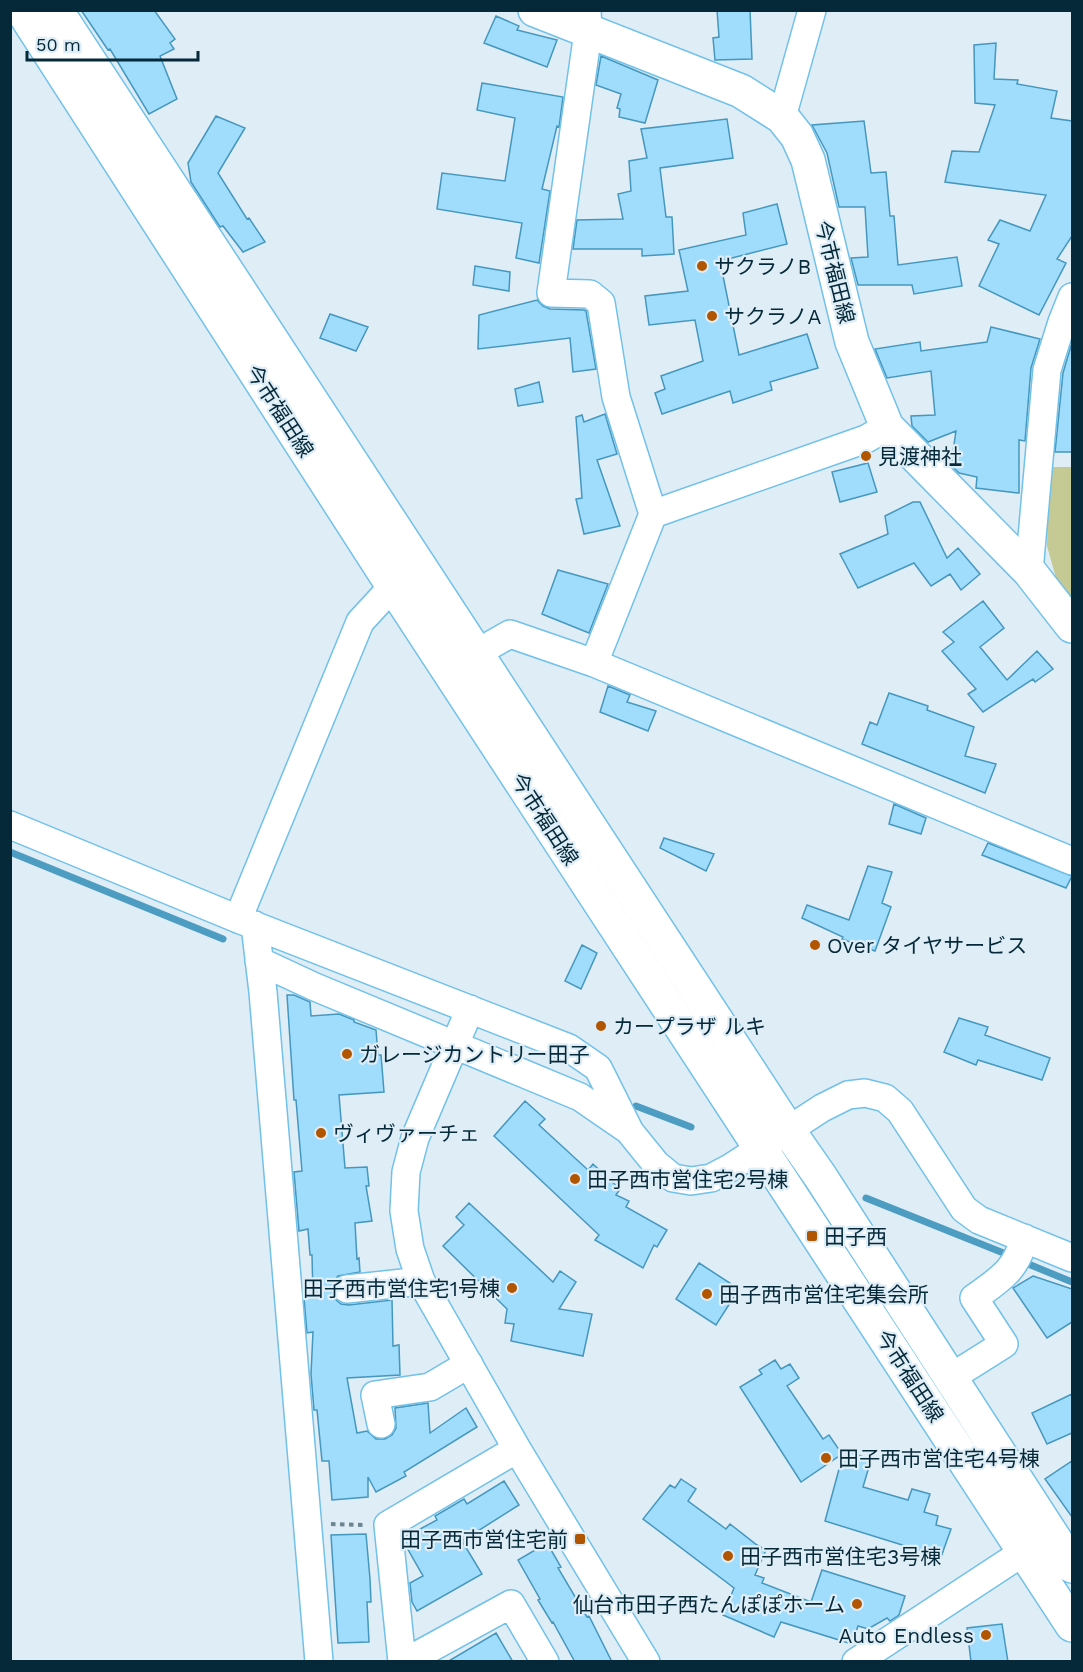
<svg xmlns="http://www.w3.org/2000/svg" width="1083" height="1672" font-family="'Work Sans','Noto Sans JP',sans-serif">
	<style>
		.green { fill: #c5c994 }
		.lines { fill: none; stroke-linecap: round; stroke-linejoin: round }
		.stream { stroke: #4d9cc2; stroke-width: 7 }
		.building { fill: #a0ddfd; stroke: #4597bd; stroke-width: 1.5 }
		.minor-casing { stroke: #71c1e9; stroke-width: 30 }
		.major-casing { stroke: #71c1e9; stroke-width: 36 }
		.path { stroke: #6b8592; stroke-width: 4; stroke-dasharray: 4.5 4.5; stroke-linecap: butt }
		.minor { stroke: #fff; stroke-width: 27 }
		.major { stroke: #fff; stroke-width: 33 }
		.poi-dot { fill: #b25500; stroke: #deedf6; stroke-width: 2 }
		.labels { text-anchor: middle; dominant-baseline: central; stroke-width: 4.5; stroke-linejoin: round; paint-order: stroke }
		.poi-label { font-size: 21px; fill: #052939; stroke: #deedf6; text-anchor: start }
		.street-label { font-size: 21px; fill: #052939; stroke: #deedf6 }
	</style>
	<rect width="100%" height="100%" fill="#deedf6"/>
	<path class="green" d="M1049 467H1072V600L1056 578 1047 546Z"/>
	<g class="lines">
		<path class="stream" d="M10 852 223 939
			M636 1106 691 1127
			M866 1198 1011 1256
			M1021 1261 1072 1282"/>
	</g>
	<path class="building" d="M81 10H154L175 39 170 43 174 49 160 56 177 99 149 114 110 49 108 50Z
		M717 10H750L752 59 715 60 713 38 719 37Z
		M496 16 519 26 517 30 557 40 547 67 484 43Z
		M996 43 994 79 1018 80 1017 84 1057 91 1051 118 1072 121V236L1057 259 1066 263 1039 315 979 286 999 244 988 240 1000 220 1030 231 1046 195 945 182 952 151 979 152 995 105 975 103 974 45Z
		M601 56 658 80 645 123 619 117 620 109 617 108 621 94 596 85Z
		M482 83 563 97 559 127 557 126 542 189 550 191 539 263 516 258 522 223 437 209 442 173 505 181 515 118 477 110Z
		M216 116 245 128 218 173 247 219 249 218 265 242 243 252 223 226 220 227 191 182 188 163Z
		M727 119 733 158 660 168 666 217H672L674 254 642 256V249H573L577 220 623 219 618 194 631 191 629 161 647 158 641 129Z
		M864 121 871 173 886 172 890 216H894L898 265 957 257 962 286 914 294 912 285H858L851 258 868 257 865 207H839L827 153 812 125Z
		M777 204 787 244 720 261 739 355 807 334 818 368 770 382 772 390 733 403 730 391 662 414 655 393 665 389 661 376 703 361 695 320 649 325 645 296 688 291 679 250 746 235 743 213Z
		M475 266 510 272 509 291 473 285Z
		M537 300 543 306 550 309 584 310 586 311 596 369 573 372 570 338 478 349 479 315Z
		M330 314 368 327 356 351 320 338Z
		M991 327 1040 339 1031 368 1025 441 1019 440V493L976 488 977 477 959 473 951 465 956 431 928 442 912 426 911 416 935 415 931 371 887 378 875 349 920 342 921 351 987 342Z
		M1071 346 1072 347V452H1055L1063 373Z
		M539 382 543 402 518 406 515 389Z
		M605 414 617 454 597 460 620 526 584 534 576 499 582 498 576 417 582 415 584 422Z
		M868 463 877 492 840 502 832 472Z
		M913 502H920L947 558 958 548 980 574 961 590 950 574 931 586 914 563 858 588 840 554 888 534 885 516Z
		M558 570 608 584 589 633 542 614Z
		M983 601 1004 628 980 647 1007 680 1037 651 1053 669 1035 682 1033 679 983 712 968 694 976 689 942 651 954 642 943 632Z
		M608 686 630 695 627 702 656 711 648 731 600 712Z
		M889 693 928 706 927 710 974 727 965 756 996 764 985 793 862 744 870 722 877 725Z
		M894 804 926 818 921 834 889 824Z
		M664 838 714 854 706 871 660 848Z
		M988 843 1072 876 1066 888 982 855Z
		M868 866 892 872 882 903 891 907 875 951 842 939 843 937 802 918 807 905 849 920Z
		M582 945 597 953 581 989 565 981Z
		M287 995H294L310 1002 311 1016 339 1014 354 1020V1022L376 1030 378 1055H381L384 1092 339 1095 345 1168 367 1167 369 1186H366L372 1221 355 1223 357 1259 359 1258 360 1272 338 1276 333 1282 331 1290 334 1298 341 1304 349 1305 392 1300 393 1346 399 1345 400 1375 347 1378 357 1433 367 1431 376 1439H385L392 1435 396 1428 395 1408 428 1403 430 1433 466 1408 477 1427 404 1472 406 1476 376 1492 368 1477V1497L332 1500 329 1461H322L317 1410H314L311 1374 313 1332 307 1333 304 1298 313 1297 312 1255H310L308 1229 299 1231 294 1172 302 1171 296 1100H294Z
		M959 1018 988 1027 985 1035 1050 1058 1042 1080 978 1060 976 1065 944 1052Z
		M525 1101 545 1119 539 1125 588 1170 593 1164 620 1189 616 1195 629 1201 626 1207 667 1230 657 1247 654 1245 643 1268 595 1240 599 1235 494 1136Z
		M469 1203 553 1282 560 1271 576 1282 559 1309 592 1314 583 1356 511 1341 514 1324 505 1323 507 1309 443 1246 464 1225 456 1217Z
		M699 1263 739 1289 716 1325 676 1299Z
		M1033 1276 1072 1289V1322L1047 1338 1013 1288Z
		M775 1360 781 1369 790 1364 799 1378 787 1386 823 1439 829 1435 842 1454 801 1482 740 1387 762 1374 759 1370Z
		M1072 1394V1433L1047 1444 1032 1413Z
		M851 1452 871 1460 863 1487 908 1500 912 1489 930 1494 924 1512 938 1516 936 1525 951 1529 941 1557 825 1521 842 1458Z
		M1072 1461V1517L1045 1479Z
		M681 1479 696 1489 688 1501 726 1529 730 1524 757 1545 766 1550 755 1575 764 1578 762 1583 811 1602 822 1570 905 1596 899 1615 890 1621 887 1618 868 1629 858 1626 852 1644 781 1622 774 1637 723 1615 734 1588 643 1519 670 1485 675 1488Z
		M504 1481 519 1505 462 1541 482 1574 417 1611 412 1602 410 1583 423 1576 406 1546 405 1537 437 1520 435 1516 464 1499 467 1504Z
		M366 1534 370 1579 371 1602H367L369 1642 338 1643 331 1535Z
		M547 1543 561 1567 558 1568 587 1617 589 1616 612 1662H575L553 1622 552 1623 538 1600 540 1599 518 1560Z
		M1002 1624 1008 1662H971L967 1628Z
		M496 1633 513 1662H447Z"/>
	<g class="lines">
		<defs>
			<path id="minor" d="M587 10 588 32 551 293 590 294 601 303 616 397 653 514 866 439 887 427
				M782 117 812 10
				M1029 571 1047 370 1062 322 1072 297
				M475 654 510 634 594 663 1072 861
				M594 663 653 514
				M10 825 238 919 569 1048 598 1068 630 1132 656 1164 673 1178 691 1181 711 1178 730 1168 822 1108 848 1095 865 1093 885 1098 900 1111 964 1209 979 1220 1072 1258
				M238 919 360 622 393 586
				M255 925 263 992 319 1662
				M259 961 315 987 580 1097 628 1130
				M470 1009 415 1138 406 1172 404 1211 410 1249 421 1281 517 1449 646 1662
				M347 1289 421 1281
				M950 1378 1004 1344 974 1298C999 1280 1017 1270 1024 1238
				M381 1424 375 1395 430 1387 469 1364
				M402 1662 388 1525 517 1449
				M405 1662 511 1604 545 1662
				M856 1662 1025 1551"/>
			<path id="major" d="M22 10 393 586 1072 1625
				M56 10 788 1130 820 1176 1072 1566
				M535 10 741 91 782 117 797 136 808 160 852 342 887 427 1029 571 1072 626"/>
		</defs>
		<use href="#minor" class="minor-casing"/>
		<use href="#major" class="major-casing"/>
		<path class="path" d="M331 1524 365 1525"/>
		<use href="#minor" class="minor"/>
		<use href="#major" class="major"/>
	</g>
	<g class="poi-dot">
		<circle cx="702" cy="266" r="6"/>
		<circle cx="712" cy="316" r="6"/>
		<circle cx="866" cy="456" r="6"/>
		<circle cx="815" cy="945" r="6"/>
		<circle cx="601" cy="1026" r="6"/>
		<circle cx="347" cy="1054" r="6"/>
		<circle cx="321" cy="1133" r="6"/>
		<circle cx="575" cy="1179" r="6"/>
		<rect x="806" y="1230" width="12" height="12" rx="3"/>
		<circle cx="512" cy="1288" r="6"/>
		<circle cx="707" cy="1294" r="6"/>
		<circle cx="826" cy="1458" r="6"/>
		<rect x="574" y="1533" width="12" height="12" rx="3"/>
		<circle cx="728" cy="1556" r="6"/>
		<circle cx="857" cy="1604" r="6"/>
		<circle cx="986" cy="1635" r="6"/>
	</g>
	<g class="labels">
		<g class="poi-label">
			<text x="714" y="266">サクラノB</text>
			<text x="724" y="316">サクラノA</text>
			<text x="878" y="456">見渡神社</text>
			<text x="827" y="945">Over タイヤサービス</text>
			<text x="613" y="1026">カープラザ ルキ</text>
			<text x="359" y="1054">ガレージカントリー田子</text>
			<text x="333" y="1133">ヴィヴァーチェ</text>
			<text x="587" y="1179">田子西市営住宅2号棟</text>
			<text x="824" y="1236">田子西</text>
			<text x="500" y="1288" text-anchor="end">田子西市営住宅1号棟</text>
			<text x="719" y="1294">田子西市営住宅集会所</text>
			<text x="838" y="1458">田子西市営住宅4号棟</text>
			<text x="568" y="1539" text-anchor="end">田子西市営住宅前</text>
			<text x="740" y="1556">田子西市営住宅3号棟</text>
			<text x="845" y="1604" text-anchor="end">仙台市田子西たんぽぽホーム</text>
			<text x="974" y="1635" text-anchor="end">Auto Endless</text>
		</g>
		<g class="street-label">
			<text transform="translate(835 272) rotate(76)">今市福田線</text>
			<text transform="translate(280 411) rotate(57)">今市福田線</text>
			<text transform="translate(545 819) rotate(57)">今市福田線</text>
			<text transform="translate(910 1376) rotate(57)">今市福田線</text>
		</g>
	</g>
	<rect width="1083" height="1672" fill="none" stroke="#052939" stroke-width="24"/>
	<path d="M27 51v9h171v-9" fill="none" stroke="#052939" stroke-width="3"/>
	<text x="36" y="51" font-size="18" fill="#052939" stroke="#deedf6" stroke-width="4.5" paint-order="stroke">50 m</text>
</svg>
